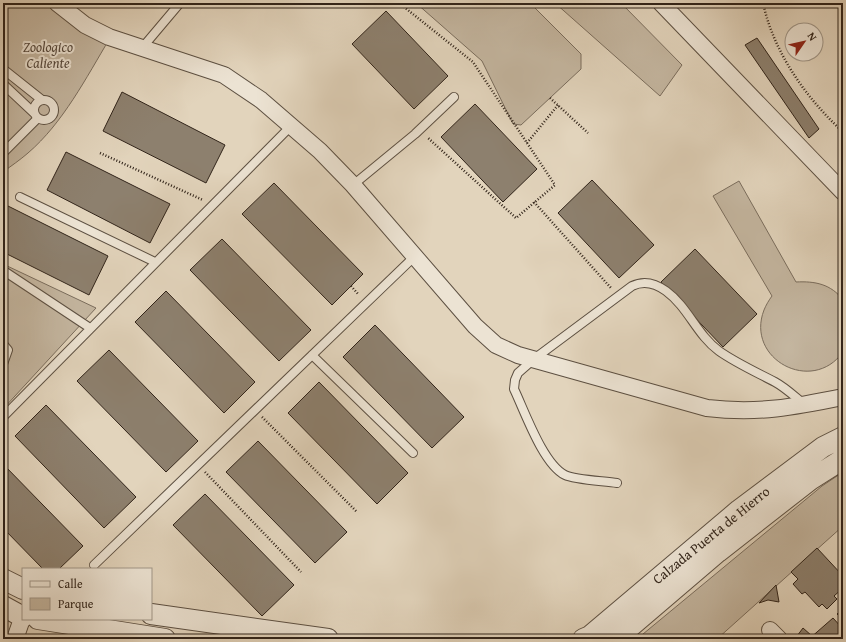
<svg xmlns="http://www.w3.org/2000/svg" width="846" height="642" font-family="'Gentium Book Plus',serif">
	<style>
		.green { fill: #c4b6a0; stroke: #7a6d5d }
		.building { fill: #8d806e; stroke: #31241a }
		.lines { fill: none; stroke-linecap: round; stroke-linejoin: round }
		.service-casing { stroke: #5d5042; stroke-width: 10 }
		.minor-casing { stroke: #5d5042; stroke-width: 18 }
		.tertiary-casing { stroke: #5d5042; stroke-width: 22 }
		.path { stroke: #31241a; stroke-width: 2.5; stroke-dasharray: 1 2; stroke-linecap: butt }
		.service { stroke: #ece3d3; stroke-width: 8 }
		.minor { stroke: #ece3d3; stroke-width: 16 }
		.tertiary { stroke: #ece3d3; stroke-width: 20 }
		.labels { text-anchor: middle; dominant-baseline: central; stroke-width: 4; stroke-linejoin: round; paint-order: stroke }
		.park-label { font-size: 14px; font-style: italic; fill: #56483c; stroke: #ece3d3 }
		.street-label { font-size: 14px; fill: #31241a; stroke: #ece3d3 }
	</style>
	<rect width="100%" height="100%" fill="#e2d4bc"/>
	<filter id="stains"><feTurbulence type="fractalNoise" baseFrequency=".005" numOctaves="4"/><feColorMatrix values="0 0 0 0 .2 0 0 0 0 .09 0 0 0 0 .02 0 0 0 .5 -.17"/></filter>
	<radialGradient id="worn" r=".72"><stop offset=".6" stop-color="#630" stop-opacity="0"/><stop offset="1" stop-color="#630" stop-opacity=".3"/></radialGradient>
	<path class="green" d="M3 3H56L110 38C86 78 63 123 28 153 20 160 11 166 3 172Z
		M416 3H530L581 54V69L521 125 513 124 482 61Z
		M555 3H621L682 65 660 96Z
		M739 181 796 282C815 281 831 284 843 300V352C812 395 745 359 764 310 766 305 769 300 772 296L713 196Z
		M3 264 96 308 3 409Z
		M843 472V526L717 639H637L822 486Z"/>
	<path class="building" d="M386 11 448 76 414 109 352 44Z
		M757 38 819 129 809 138 745 45Z
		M122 92 225 145 206 183 103 131Z
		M475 104 537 169 503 202 441 137Z
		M66 152 170 204 150 243 47 190Z
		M592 180 654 245 619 278 558 213Z
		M274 183 363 274 332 305 242 214Z
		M4 204 108 256 89 295 3 252Z
		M222 239 311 330 279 361 190 270Z
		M695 249 757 314 723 347 661 282Z
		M166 291 255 382 224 413 135 322Z
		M375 325 464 417 432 448 343 357Z
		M109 350 198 441 166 472 77 381Z
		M319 382 408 473 377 504 288 413Z
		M46 405 136 497 104 528 15 436Z
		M258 441 347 532 315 563 226 472Z
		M3 464 83 546 59 569H43L3 528Z
		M205 494 294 585 262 616 173 525Z
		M817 548 843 576V588L834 596 837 599 827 609 822 604 819 607 805 592 802 594 793 584 798 579 791 572Z
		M776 585 779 602 768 600 759 603Z
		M842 609 843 614 840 617 837 614Z
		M833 618 843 629V637L841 639H809Z
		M803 628 812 636 809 639H800L797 636Z
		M726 634 730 639H721Z"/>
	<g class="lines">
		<defs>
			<path id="service" d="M142 48 180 3
				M3 69 42 100
				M3 84 34 113
				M34 110a10 10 0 1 1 20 0a10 10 0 1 1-20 0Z
				M3 153 38 118
				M353 185 415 134 454 97
				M20 197 155 262
				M4 271 90 328
				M3 344 8 350 3 364
				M312 355 413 453
				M3 417 292 125
				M617 483C605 481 575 480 565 475 543 464 525 412 514 389L515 380 518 373 534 359 632 286C644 280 655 283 666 291 688 307 697 335 719 351 736 363 756 372 775 382 786 388 795 397 804 404
				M94 565 415 256"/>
			<path id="minor" d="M57 3 85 25 109 37 224 75 261 100 320 151 353 185 475 326 496 345 518 355 707 408C758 414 794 407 843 397
				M661 3 843 192
				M770 630 779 639
				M15 639 23 616"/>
			<path id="tertiary" d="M3 579 23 589
				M3 606 23 617
				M151 614 328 639
				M38 619 165 639
				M583 639 590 636 739 510 823 447 843 437
				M616 639 718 552 810 480 843 459"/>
		</defs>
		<use href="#service" class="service-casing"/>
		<use href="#minor" class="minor-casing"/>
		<use href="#tertiary" class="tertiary-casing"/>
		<path class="path" d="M399 3 473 62 555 185 516 218 427 137
			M763 3C774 53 806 98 843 132
			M839 3 843 8
			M550 98 588 133
			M527 143 558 105
			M100 153 203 200
			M534 202 611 288
			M351 286 359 295
			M262 417 357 512
			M205 472 301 572"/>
		<use href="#service" class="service"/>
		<use href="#minor" class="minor"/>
		<use href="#tertiary" class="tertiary"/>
	</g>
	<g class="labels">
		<g class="park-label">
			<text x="48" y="47">Zoologico<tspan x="48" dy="16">Caliente</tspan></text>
		</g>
		<g class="street-label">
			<text transform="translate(711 535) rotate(-39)">Calzada Puerta de Hierro</text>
		</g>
	</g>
	<rect width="846" height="642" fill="none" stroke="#e2d4bc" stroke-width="16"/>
	<rect x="4" y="4" width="838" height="634" fill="none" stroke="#31241a" stroke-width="2"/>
	<rect x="8" y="8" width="830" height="626" fill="none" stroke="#31241a"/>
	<rect x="22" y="568" width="130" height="52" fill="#ece3d3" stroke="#a19789"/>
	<rect x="30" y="581" width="20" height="6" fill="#ece3d3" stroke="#a19789"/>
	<text x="58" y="588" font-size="12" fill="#31241a">Calle</text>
	<rect x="30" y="598" width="20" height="12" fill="#c4b6a0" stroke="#a19789"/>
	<text x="58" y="608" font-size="12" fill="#31241a">Parque</text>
	<g transform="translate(804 42) rotate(56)"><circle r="19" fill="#ece3d3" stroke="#a19789"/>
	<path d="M0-3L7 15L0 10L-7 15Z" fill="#8f2418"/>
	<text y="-6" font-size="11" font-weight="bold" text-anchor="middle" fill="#31241a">N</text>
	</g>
	<rect width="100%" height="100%" filter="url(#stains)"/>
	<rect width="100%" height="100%" fill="url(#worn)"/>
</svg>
